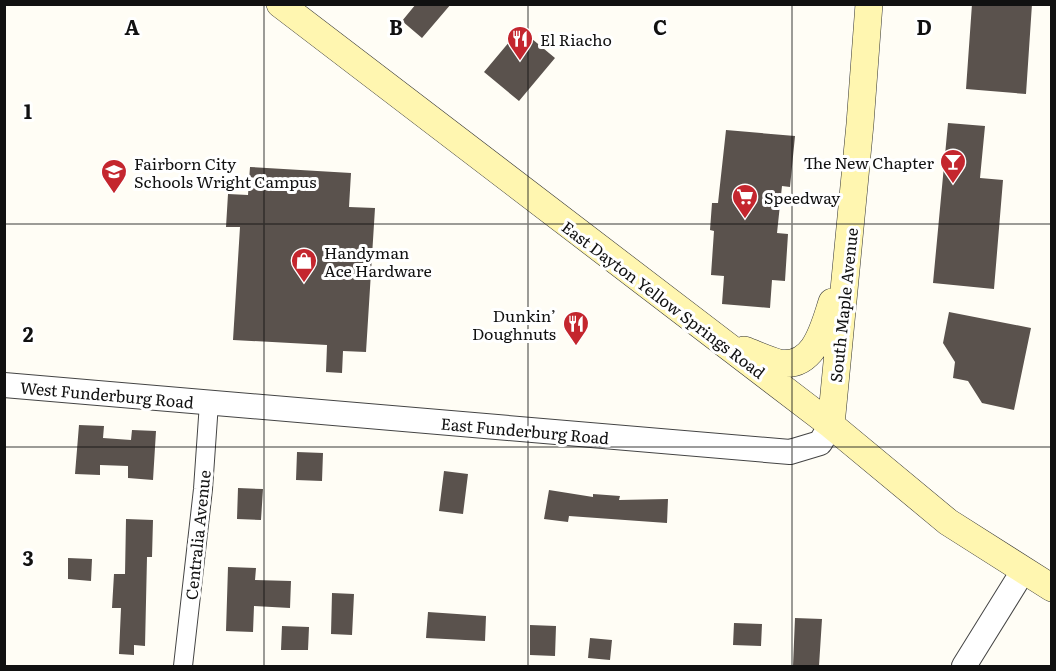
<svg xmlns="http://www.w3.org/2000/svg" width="1056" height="671" font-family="Literata,serif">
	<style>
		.building { fill: #5a524d }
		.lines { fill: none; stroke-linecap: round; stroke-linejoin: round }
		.minor-casing { stroke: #444; stroke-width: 20 }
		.tertiary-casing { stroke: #444; stroke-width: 26 }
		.secondary-casing { stroke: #333; stroke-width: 28 }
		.minor { stroke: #fff; stroke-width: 18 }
		.tertiary { stroke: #fff; stroke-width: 24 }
		.secondary { stroke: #fff6b0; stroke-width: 27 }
		.grid { fill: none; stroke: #111; stroke-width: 1.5; stroke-opacity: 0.55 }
		.labels { text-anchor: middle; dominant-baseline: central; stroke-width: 6; stroke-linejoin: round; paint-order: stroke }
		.poi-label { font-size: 16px; fill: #111; stroke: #fff; text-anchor: start }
		.street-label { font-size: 16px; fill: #111; stroke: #fff }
		.grid-label { font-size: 20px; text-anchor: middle; font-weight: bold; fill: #111; stroke: #fff; stroke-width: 6; stroke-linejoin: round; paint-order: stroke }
	</style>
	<rect width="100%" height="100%" fill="#fffdf5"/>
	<path class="building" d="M416 4H451L422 38 402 21Z
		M972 4H1032L1026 94 966 89Z
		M520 29 555 58 519 101 484 72Z
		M948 123 985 126 980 178 1003 180 994 289 933 283Z
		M726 130 795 136 790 187 782 186 777 233 788 234 785 281 772 280 770 308 722 304 724 276 711 275 714 231 710 230 712 203H718Z
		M250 167 351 173 349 207 375 208 366 352 343 351 342 373 326 372 327 345 233 340 240 227H226L228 194 248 195Z
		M949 312 1031 328 1014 410 982 403 968 381 953 378 955 362 943 343Z
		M79 425 104 426 103 438 131 440 132 430 156 431 153 480 128 478V466L100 465V475L75 474Z
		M297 452 323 453 322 481 296 480Z
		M444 471 468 474 463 514 439 511Z
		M238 488 263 489 261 520 237 519Z
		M549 490 593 497V494L620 496 619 500 668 499 667 523 569 516 568 522 544 519Z
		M126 519 153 520 152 557H147L145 646 134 645V655L119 654 121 608H112L114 574H125Z
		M68 558 92 559 91 581 68 579Z
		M228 567 256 568 255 580 291 581 290 608 254 606 253 632 226 631Z
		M332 593 354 594 352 635 331 634Z
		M428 612 486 616 485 641 426 638Z
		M795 618 822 619 819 666H793Z
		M734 623 762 624 761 646 733 645Z
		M530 625 556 626 555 656 530 655Z
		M282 626 309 627 308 650H281Z
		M590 638 612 640 610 660 588 658Z"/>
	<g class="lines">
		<defs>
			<path id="minor" d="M183 666 203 489 209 403"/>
			<path id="tertiary" d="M4 385 790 452 820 443 831 425
				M964 666 1023 571"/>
			<path id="secondary" d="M280 4 831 425 948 522 1052 588
				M744 350C755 354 768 360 779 363 815 369 824 326 832 302
				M831 425 860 124 869 4"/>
		</defs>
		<use href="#minor" class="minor-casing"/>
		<use href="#tertiary" class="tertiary-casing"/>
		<use href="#secondary" class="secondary-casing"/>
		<use href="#minor" class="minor"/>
		<use href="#tertiary" class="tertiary"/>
		<use href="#secondary" class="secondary"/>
	</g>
	<path class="grid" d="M264 4V666M528 4V666M792 4V666M4 224H1052M4 447H1052"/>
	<defs>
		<symbol id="restaurant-pin" viewBox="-11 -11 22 30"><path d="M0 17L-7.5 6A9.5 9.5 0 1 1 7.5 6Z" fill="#c4262e" stroke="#fff"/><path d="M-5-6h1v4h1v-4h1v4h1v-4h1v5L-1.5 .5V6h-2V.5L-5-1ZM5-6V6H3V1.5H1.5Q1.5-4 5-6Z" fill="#fff"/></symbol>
		<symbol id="bar-pin" viewBox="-11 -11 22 30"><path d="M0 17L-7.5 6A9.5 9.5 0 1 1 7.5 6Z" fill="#c4262e" stroke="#fff"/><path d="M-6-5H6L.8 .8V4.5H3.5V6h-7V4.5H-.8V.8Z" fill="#fff"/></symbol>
		<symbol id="school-pin" viewBox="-11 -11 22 30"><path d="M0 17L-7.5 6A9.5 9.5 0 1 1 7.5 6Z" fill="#c4262e" stroke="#fff"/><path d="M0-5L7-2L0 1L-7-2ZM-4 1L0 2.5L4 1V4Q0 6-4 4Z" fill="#fff"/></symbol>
		<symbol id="supermarket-pin" viewBox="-11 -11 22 30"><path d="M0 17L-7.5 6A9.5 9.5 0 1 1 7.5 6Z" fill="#c4262e" stroke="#fff"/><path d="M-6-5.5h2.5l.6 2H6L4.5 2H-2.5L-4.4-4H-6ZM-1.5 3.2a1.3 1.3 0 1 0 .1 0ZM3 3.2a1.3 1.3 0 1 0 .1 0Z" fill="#fff"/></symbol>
		<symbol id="shop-pin" viewBox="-11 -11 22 30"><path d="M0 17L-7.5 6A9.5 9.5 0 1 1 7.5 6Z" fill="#c4262e" stroke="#fff"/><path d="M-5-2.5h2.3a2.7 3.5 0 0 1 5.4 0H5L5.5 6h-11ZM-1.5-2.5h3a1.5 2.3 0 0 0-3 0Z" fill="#fff"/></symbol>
	</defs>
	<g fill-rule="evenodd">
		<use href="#restaurant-pin" x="505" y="24" width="30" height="40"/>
		<use href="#bar-pin" x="938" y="147" width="30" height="40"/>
		<use href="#school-pin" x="99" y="157" width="30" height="40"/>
		<use href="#supermarket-pin" x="730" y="182" width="30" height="40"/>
		<use href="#shop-pin" x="289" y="246" width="30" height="40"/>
		<use href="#restaurant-pin" x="561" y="309" width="30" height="40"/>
	</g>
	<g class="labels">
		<g class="poi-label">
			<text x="540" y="39">El Riacho</text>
			<text x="934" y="162" text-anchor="end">The New Chapter</text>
			<text x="134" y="163">Fairborn City<tspan x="134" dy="18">Schools Wright Campus</tspan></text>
			<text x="764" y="197">Speedway</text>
			<text x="324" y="252">Handyman<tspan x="324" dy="18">Ace Hardware</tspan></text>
			<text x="556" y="315" text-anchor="end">Dunkin’<tspan x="556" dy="18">Doughnuts</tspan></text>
		</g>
		<g class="street-label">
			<text transform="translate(664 299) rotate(37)">East Dayton Yellow Springs Road</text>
			<text transform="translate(843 305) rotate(-84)">South Maple Avenue</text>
			<text transform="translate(107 394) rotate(5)">West Funderburg Road</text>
			<text transform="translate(525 430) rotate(5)">East Funderburg Road</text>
			<text transform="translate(197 535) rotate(-84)">Centralia Avenue</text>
		</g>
	</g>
	<g class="grid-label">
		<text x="132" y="35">A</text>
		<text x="396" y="35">B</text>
		<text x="660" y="35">C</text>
		<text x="924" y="35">D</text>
		<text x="28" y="119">1</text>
		<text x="28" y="342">2</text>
		<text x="28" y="566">3</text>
	</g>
	<rect width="1056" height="671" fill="none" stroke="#111111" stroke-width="12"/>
</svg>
